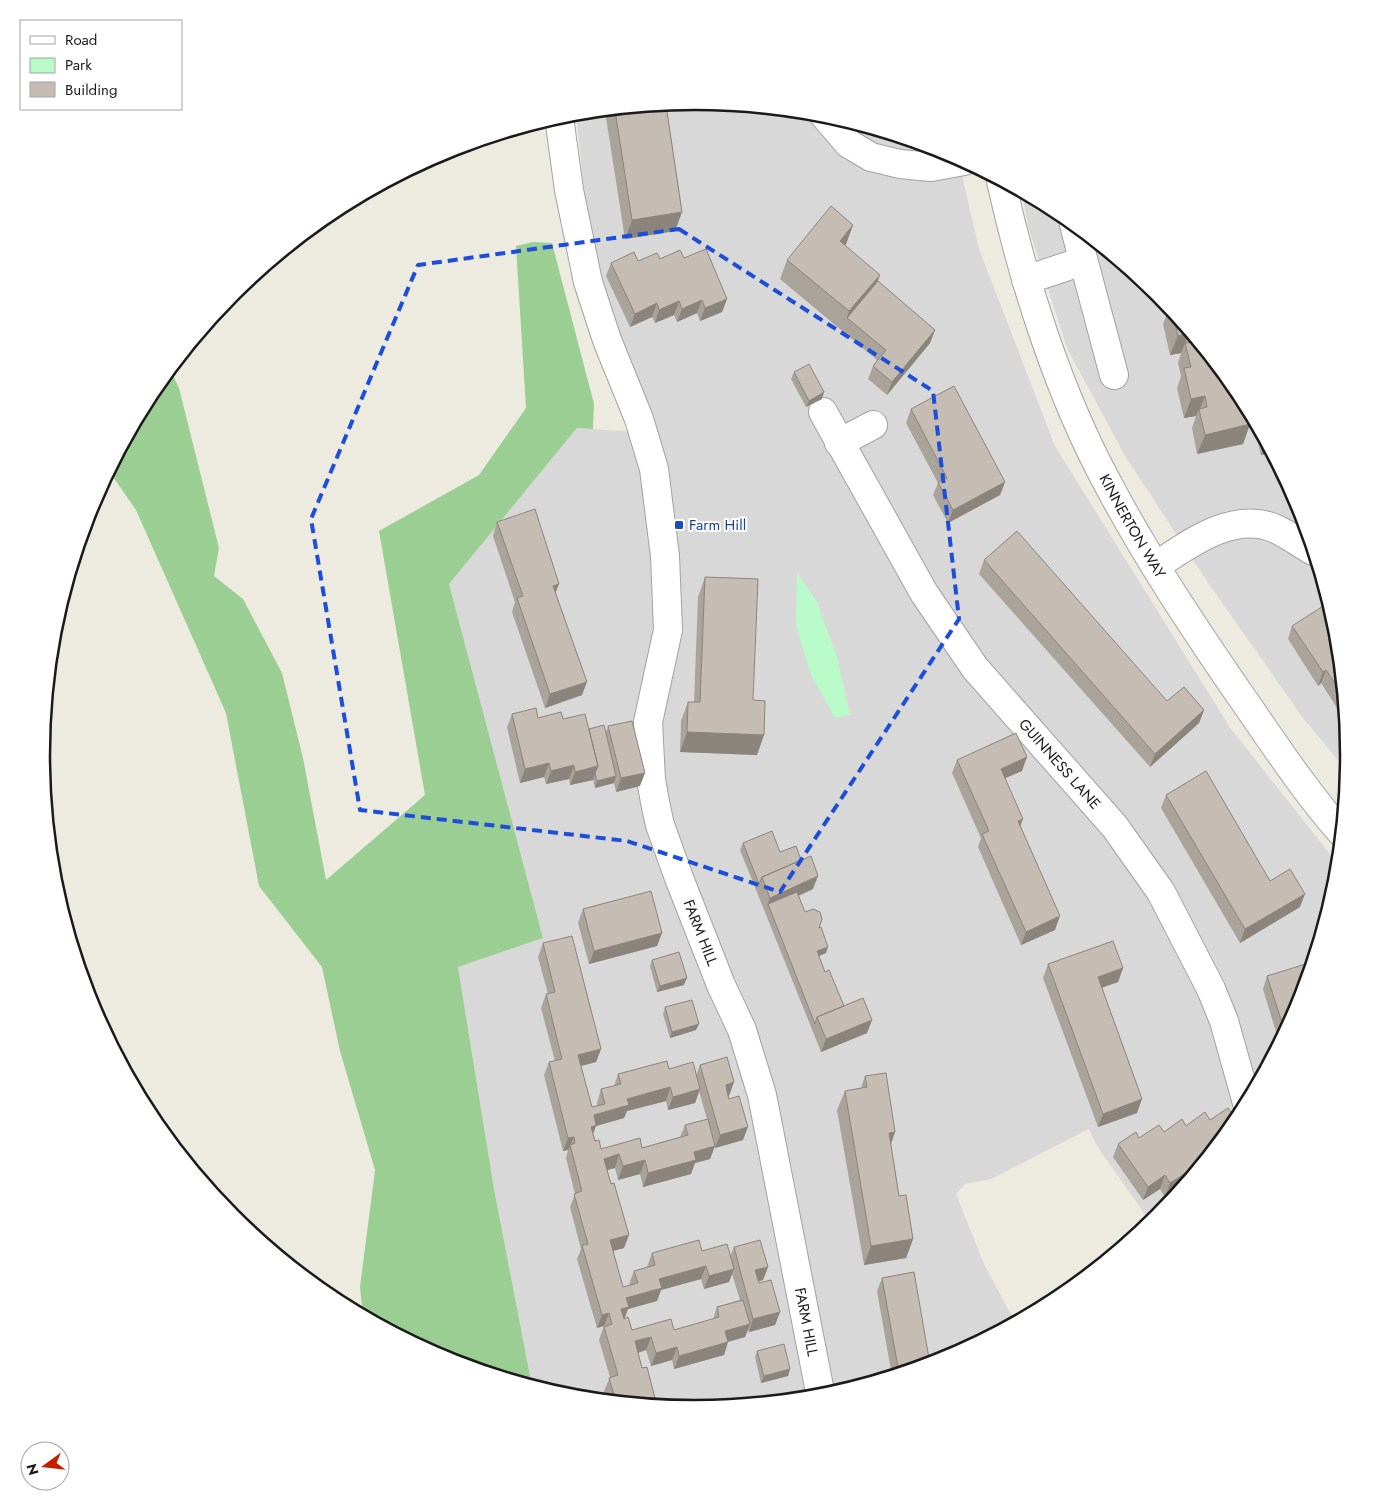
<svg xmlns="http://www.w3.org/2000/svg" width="1390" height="1511" font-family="Jost,sans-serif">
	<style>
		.residential { fill: #d9d8d8 }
		.forest { fill: #9bce93 }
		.park { fill: #b9fbc8 }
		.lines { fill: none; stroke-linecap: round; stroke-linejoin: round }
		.minor-casing { stroke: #a2a2a2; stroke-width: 30 }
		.minor { stroke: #fff; stroke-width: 28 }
		.wall { fill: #a9a39a; fill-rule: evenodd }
		.shaded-wall { fill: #8a847d }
		.building { fill: #c5bdb3; stroke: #8a847d }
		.marked { fill: none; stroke: #1d4ed8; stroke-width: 4; stroke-dasharray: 10 6; stroke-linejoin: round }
		.transit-dot { fill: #1a4fb4; stroke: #fff; stroke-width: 2 }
		.labels { text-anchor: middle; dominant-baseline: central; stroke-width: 4; stroke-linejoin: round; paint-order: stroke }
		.transit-label { font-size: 15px; fill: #164399; stroke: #fff; text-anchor: start }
		.street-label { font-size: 15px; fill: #1b1b1b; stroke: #fff }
		.rim { fill: none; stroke: #1b1b1b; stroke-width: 2.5 }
	</style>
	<rect width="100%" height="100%" fill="#edebe0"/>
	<path class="residential" d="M695 102 823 114 945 152 958 158 979 249 1055 446 1231 729 1338 864 1336 883 1299 1006 1238 1119 1157 1218 1151 1223 1097 1146 1089 1129 991 1179 965 1184 956 1194 984 1264 1015 1322 945 1360 822 1397 695 1409 567 1397 532 1386 494 1189 458 967 543 938 449 584 577 428 652 433 603 311 584 191 576 113Z
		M1022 192 1058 212 1157 293 1239 393 1299 506 1336 628 1349 756 1347 771 1303 718 1211 587 1125 456 1067 348 1028 226Z"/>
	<path class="forest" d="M533 242 552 243 594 404 593 429 577 428 449 584 543 938 458 967 494 1189 532 1386 445 1359 363 1316 360 1287 375 1170 340 1051 322 967 259 886 226 713 136 510 109 471 152 392 170 369 179 388 219 548 214 576 243 599 282 673 303 758 326 880 425 795 379 531 479 475 526 408 516 246Z"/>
	<path class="park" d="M797 573 817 602 837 657 850 715 835 718 811 675 796 625Z"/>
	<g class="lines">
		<defs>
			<g id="minor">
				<path d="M824 115 849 144 871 157 900 164 931 167 964 161"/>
				<path id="s1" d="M559 117 569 190 588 282 607 340 639 419 654 469 665 556 668 630 648 722 651 780 656 807 660 825 679 878 721 985 742 1030 762 1095 821 1397"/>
				<path id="s2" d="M1001 181C1023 281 1059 394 1108 484 1146 556 1192 625 1238 692 1271 739 1303 789 1341 832"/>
				<path d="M1074 225 1114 375"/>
				<path d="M1026 280 1083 261"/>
				<path id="s3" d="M823 412 924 593 975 668 1115 827 1161 892 1211 989 1224 1021 1247 1103"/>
				<path d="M839 443 873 425"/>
				<path d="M1156 566C1189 544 1234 510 1276 529 1289 535 1301 544 1313 551"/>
			</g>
		</defs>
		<use href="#minor" class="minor-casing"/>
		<use href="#minor" class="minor"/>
	</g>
	<path class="wall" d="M666 105 682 212 675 231 625 239 605 111Z
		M853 225 846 244 845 246 877 281 935 330 930 343 887 395 868 379 873 366 877 360 780 279 787 260Z
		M684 258 727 299 722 312 700 321 697 313 677 322 674 315 655 323 652 317 630 327 606 276 611 263 660 259Z
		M1164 301 1239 393 1247 415 1250 424 1243 444 1197 454 1192 428 1196 416 1184 418 1177 388 1181 376 1178 363 1181 353 1170 355 1163 324 1167 314Z
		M794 372 822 399 806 407 791 379Z
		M911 409 1005 482 1000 495 948 523 933 495 938 483 906 423Z
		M1252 418 1271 453 1261 455Z
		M497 522 556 593 582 695 545 708 512 612 515 602 493 536Z
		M984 560 1167 701 1204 710 1199 723 1150 767 979 574Z
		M705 577 753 700 757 755 680 752 681 721 688 702H694L698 597Z
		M1292 626 1336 628 1344 712 1341 714 1321 683 1318 686 1288 639Z
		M512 714 538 718 563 719 589 729 606 732 608 726 640 786 616 792 614 783 595 788 593 780 570 785 569 779 546 784 544 777 520 783 507 727Z
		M957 760 1022 771 1005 778 1055 930 1021 945 978 847 981 838 952 773Z
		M1166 795 1270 881 1300 907 1240 943 1161 808Z
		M743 843 780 852 801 860 813 889 798 896 805 912 819 928 826 953 819 956 825 972 844 1006 872 1020 867 1033 821 1052 740 850Z
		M583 909 662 933 657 946 589 964 578 923Z
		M543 943 601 1049 596 1062 581 1066 592 1107 597 1106V1103L601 1089 614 1086 618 1074 669 1069 696 1076 700 1065 729 1096H728L743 1140 715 1148V1146L710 1159 695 1163 691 1174 643 1187 640 1174 618 1180 615 1168 607 1170 624 1248 613 1251 623 1287 630 1285 629 1284 634 1271 647 1267 652 1253 702 1251 730 1256 734 1247 768 1267 763 1280 758 1281 780 1312 775 1325 749 1332 748 1330 745 1337 728 1342 724 1355 674 1369 672 1360 651 1366 646 1350 638 1353 642 1368 657 1406 607 1401 604 1391 610 1377 599 1340 604 1326 597 1328 577 1259 581 1249 570 1207 575 1194 566 1158 568 1150 563 1151 544 1075 549 1062 555 1061 541 1008 546 994H548L538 957ZM699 1091 707 1119 685 1125 680 1137 642 1148 601 1149 595 1141 593 1134 596 1126 624 1118 627 1111 666 1101 668 1110 695 1103ZM732 1274 740 1300 717 1307 713 1319 674 1330H632L624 1319 628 1309 657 1301 661 1290 701 1279 704 1289 729 1282Z
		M652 960 684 985 657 992 650 966Z
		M1048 964 1123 968 1118 982 1102 987 1137 1113 1098 1127 1043 978Z
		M1267 976 1299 1006 1279 1042 1263 989Z
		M665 1007 696 1030 670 1038 663 1014Z
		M865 1076 895 1132 891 1145 899 1196 913 1239 906 1258 864 1265 837 1110 845 1091 861 1088Z
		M1210 1120 1237 1121 1182 1187 1181 1186 1165 1197 1160 1189 1143 1200 1113 1157 1118 1144 1186 1126Z
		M882 1278 930 1364 892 1376 877 1291Z
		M757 1351 790 1369 788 1376 761 1383 755 1357Z"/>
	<path class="shaded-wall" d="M682 212 675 231 625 239 632 220Z
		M853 225 846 244 832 261 840 241Z
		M880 275 873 294 847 318 849 311Z
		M727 299 722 312 700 321 705 308Z
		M702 300 697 313 677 322 682 309Z
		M679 301 674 315 655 323 659 310Z
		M657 303 652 317 630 327 635 314Z
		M935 330 930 343 887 395 892 382Z
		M1189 333 1181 353 1170 355 1178 336Z
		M824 392 822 399 806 407 809 401Z
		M1205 396 1199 411V409L1196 416 1184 418 1191 399Z
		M1243 401 1249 411 1247 417Z
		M1250 424 1243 444 1197 454 1205 435Z
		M1265 442 1271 453 1261 455Z
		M1005 482 1000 495 948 523 953 510Z
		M559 584 554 597 553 586Z
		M1326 670 1321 683 1318 686 1323 672Z
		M587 682 582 695 545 708 550 694Z
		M1344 707V712L1341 714Z
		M1204 710 1199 723 1150 767 1155 754Z
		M687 732 764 735 757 755 680 752Z
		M1027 757 1022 771 996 782 1001 769Z
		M549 763 544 777 520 783 525 769Z
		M574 765 569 779 546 784 551 771Z
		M598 766 593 780 570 785 575 772Z
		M645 773 640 786 616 792 621 778Z
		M616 776 614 783 595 788 597 781Z
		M1023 819 1018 832V821Z
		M818 876 813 889 770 909 768 904 765 911 770 898Z
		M1305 894 1300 907 1240 943 1245 929Z
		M1060 916 1055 930 1021 945 1026 932Z
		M662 933 657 946 589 964 594 951Z
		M828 947 826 953 814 958 817 951Z
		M1123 968 1118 982 1093 991 1098 977Z
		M687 978 684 985 657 992 660 986Z
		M872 1020 867 1033 821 1052 826 1039Z
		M699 1024 696 1030 670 1038 672 1032Z
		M601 1049 596 1062 573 1068 578 1055Z
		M734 1082 729 1096 721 1098 726 1085Z
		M670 1087 666 1101 627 1111 624 1118 596 1126 591 1139 586 1140 594 1115 627 1099Z
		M700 1089 695 1103 668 1110 673 1097Z
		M1142 1099 1137 1113 1098 1127 1103 1114Z
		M748 1127 743 1140 715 1148 720 1135Z
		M895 1132 888 1151 889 1133Z
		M574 1137 568 1150 563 1151 568 1138Z
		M715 1146 710 1159 695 1163 691 1174 643 1187 648 1173 694 1152Z
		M619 1154 615 1168 599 1172 604 1159Z
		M645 1160 640 1174 618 1180 623 1166Z
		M1186 1173 1181 1186 1165 1197 1170 1183Z
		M1165 1175 1160 1189 1143 1200 1148 1187Z
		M629 1235 624 1248 605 1253 610 1240Z
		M913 1239 906 1258 864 1265 871 1246Z
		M706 1266 701 1279 661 1290 657 1301 628 1309 624 1320 616 1322 626 1298 659 1279Z
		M768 1267 763 1280 750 1284 755 1270Z
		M734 1269 729 1282 704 1289 709 1276Z
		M780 1312 775 1325 749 1332 753 1319Z
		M609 1313 604 1326 597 1328 602 1315Z
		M750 1324 745 1337 720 1344 725 1331Z
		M651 1337 646 1350 630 1355 635 1341Z
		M728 1342 724 1355 674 1369 679 1356Z
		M677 1347 672 1360 651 1366 656 1353Z
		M790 1369 788 1376 761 1383 764 1376Z"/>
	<path class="building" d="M666 105 682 212 632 220 615 110Z
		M831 206 853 225 840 241 880 275 849 311 787 260Z
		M706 249 727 299 705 308 702 300 682 309 679 301 659 310 657 303 635 314 611 263 634 252 638 261 657 253 660 259 680 250 684 258Z
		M878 281 935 330 892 382 873 366 886 350 847 318Z
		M1172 311 1239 393 1245 404 1250 424 1205 435 1199 409 1207 407 1205 396 1191 399 1184 368 1191 367 1185 343 1191 342 1189 333 1178 336Z
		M809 364 824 392 809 401 794 372Z
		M954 386 1005 482 953 510 938 482 947 478 911 409Z
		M535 509 559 584 553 586 587 682 550 694 517 598 523 596 497 522Z
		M1017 531 1167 701 1184 687 1204 710 1155 754 984 560Z
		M705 577 758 579 753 700 765 701 764 735 687 732 688 702H700Z
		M1328 603 1336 628 1343 695 1326 670 1323 672 1292 626Z
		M536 708 538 718 561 712 563 719 585 714 598 766 575 772 574 765 551 771 549 763 525 769 512 714Z
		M632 721 645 773 621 778 608 726Z
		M604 725 616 776 597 781 595 773 598 766 589 729Z
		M1016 733 1027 757 1001 769 1023 819 1018 821 1060 916 1026 932 982 834 989 831 957 760Z
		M1206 771 1270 881 1290 869 1305 894 1245 929 1166 795Z
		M772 831 780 852 796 846 801 860 762 877 759 884 743 843Z
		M811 856 818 876 770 898 762 877Z
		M651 891 662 933 594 951 583 909Z
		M797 892 805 912 813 909 820 912 822 919 819 928 821 927 828 947 817 951 825 972 829 970 844 1006 817 1017 815 1024 768 904Z
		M572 936 601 1049 578 1055 592 1107 605 1104 601 1089 621 1084 618 1074 667 1061 669 1069 693 1062 700 1089 673 1097 670 1087 627 1099 629 1105 594 1115 596 1125 591 1127 595 1141 599 1140 601 1149 640 1138 642 1148 688 1135 685 1125 708 1119 715 1146 694 1152 696 1160 648 1173 645 1160 623 1166 619 1154 604 1159 611 1184 614 1183 629 1235 610 1240 623 1287 638 1283 634 1271 655 1265 652 1253 699 1240 702 1251 727 1244 734 1269 709 1276 706 1266 659 1279 662 1288 626 1298 629 1307 621 1309 624 1319 628 1317 632 1330 671 1319 674 1330 719 1317 717 1307 743 1300 750 1324 725 1331 728 1342 679 1356 677 1347 656 1353 651 1337 635 1341 642 1368 647 1367 657 1406 616 1401 609 1378 618 1375 604 1327 612 1324 609 1313 602 1315 582 1245 588 1244 574 1194 582 1191 570 1145 575 1143 574 1137 568 1138 549 1062 562 1059 546 994 555 992 543 943Z
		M1113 941 1123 968 1098 977 1142 1099 1103 1114 1048 964Z
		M679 952 687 978 660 986 652 960Z
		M1312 962 1299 1006 1285 1032 1267 976Z
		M863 998 872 1020 826 1039 817 1017Z
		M692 1000 699 1024 672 1032 665 1007Z
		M727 1057 734 1082 726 1085 727 1092 729 1099 739 1096 748 1127 720 1135 700 1065Z
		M886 1073 895 1132 889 1133 899 1196 906 1195 913 1239 871 1246 845 1091 867 1087 865 1076Z
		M1228 1108 1237 1121 1190 1178 1186 1173 1170 1183 1165 1175 1148 1187 1118 1144 1136 1132 1139 1138 1159 1125 1164 1132 1182 1119 1186 1126 1205 1112 1210 1120Z
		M760 1240 768 1267 755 1270 759 1283 771 1280 780 1312 753 1319 734 1247Z
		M914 1272 930 1364 899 1373 882 1278Z
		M784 1344 790 1369 764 1376 757 1351Z"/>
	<path class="marked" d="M679 229 933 391 959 619 780 892 627 841 360 810 311 519 418 265Z"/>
	<rect class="transit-dot" x="674" y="520" width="10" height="10" rx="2.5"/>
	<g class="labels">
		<g class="transit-label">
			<text x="689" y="525">Farm Hill</text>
		</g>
		<g class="street-label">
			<text stroke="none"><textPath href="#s2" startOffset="371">KINNERTON WAY</textPath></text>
			<text stroke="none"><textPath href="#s3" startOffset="426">GUINNESS LANE</textPath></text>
			<text stroke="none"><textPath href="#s1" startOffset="841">FARM HILL</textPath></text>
			<text stroke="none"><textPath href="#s1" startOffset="1246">FARM HILL</textPath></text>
		</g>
	</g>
	<path d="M0 0H1390V1511H0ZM50 755a645 645 0 1 1 1290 0a645 645 0 1 1-1290 0Z" fill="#fff" fill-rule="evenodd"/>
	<path class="rim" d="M50 755a645 645 0 1 1 1290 0a645 645 0 1 1-1290 0Z"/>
	<rect x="20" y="20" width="162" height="90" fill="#ffffff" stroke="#a4a4a4"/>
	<rect x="30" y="36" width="25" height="8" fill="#ffffff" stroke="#a4a4a4"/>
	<text x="65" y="45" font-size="15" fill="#1b1b1b">Road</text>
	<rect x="30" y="58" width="25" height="15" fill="#b9fbc8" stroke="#a4a4a4"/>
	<text x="65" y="70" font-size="15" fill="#1b1b1b">Park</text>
	<rect x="30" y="82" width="25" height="15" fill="#c5bdb3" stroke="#a4a4a4"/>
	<text x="65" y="95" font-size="15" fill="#1b1b1b">Building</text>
	<g transform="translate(45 1466) rotate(255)"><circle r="24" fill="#ffffff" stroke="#a4a4a4"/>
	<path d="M0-4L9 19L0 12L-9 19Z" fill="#c61d00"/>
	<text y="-8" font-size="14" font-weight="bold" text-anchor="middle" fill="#1b1b1b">N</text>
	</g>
</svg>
